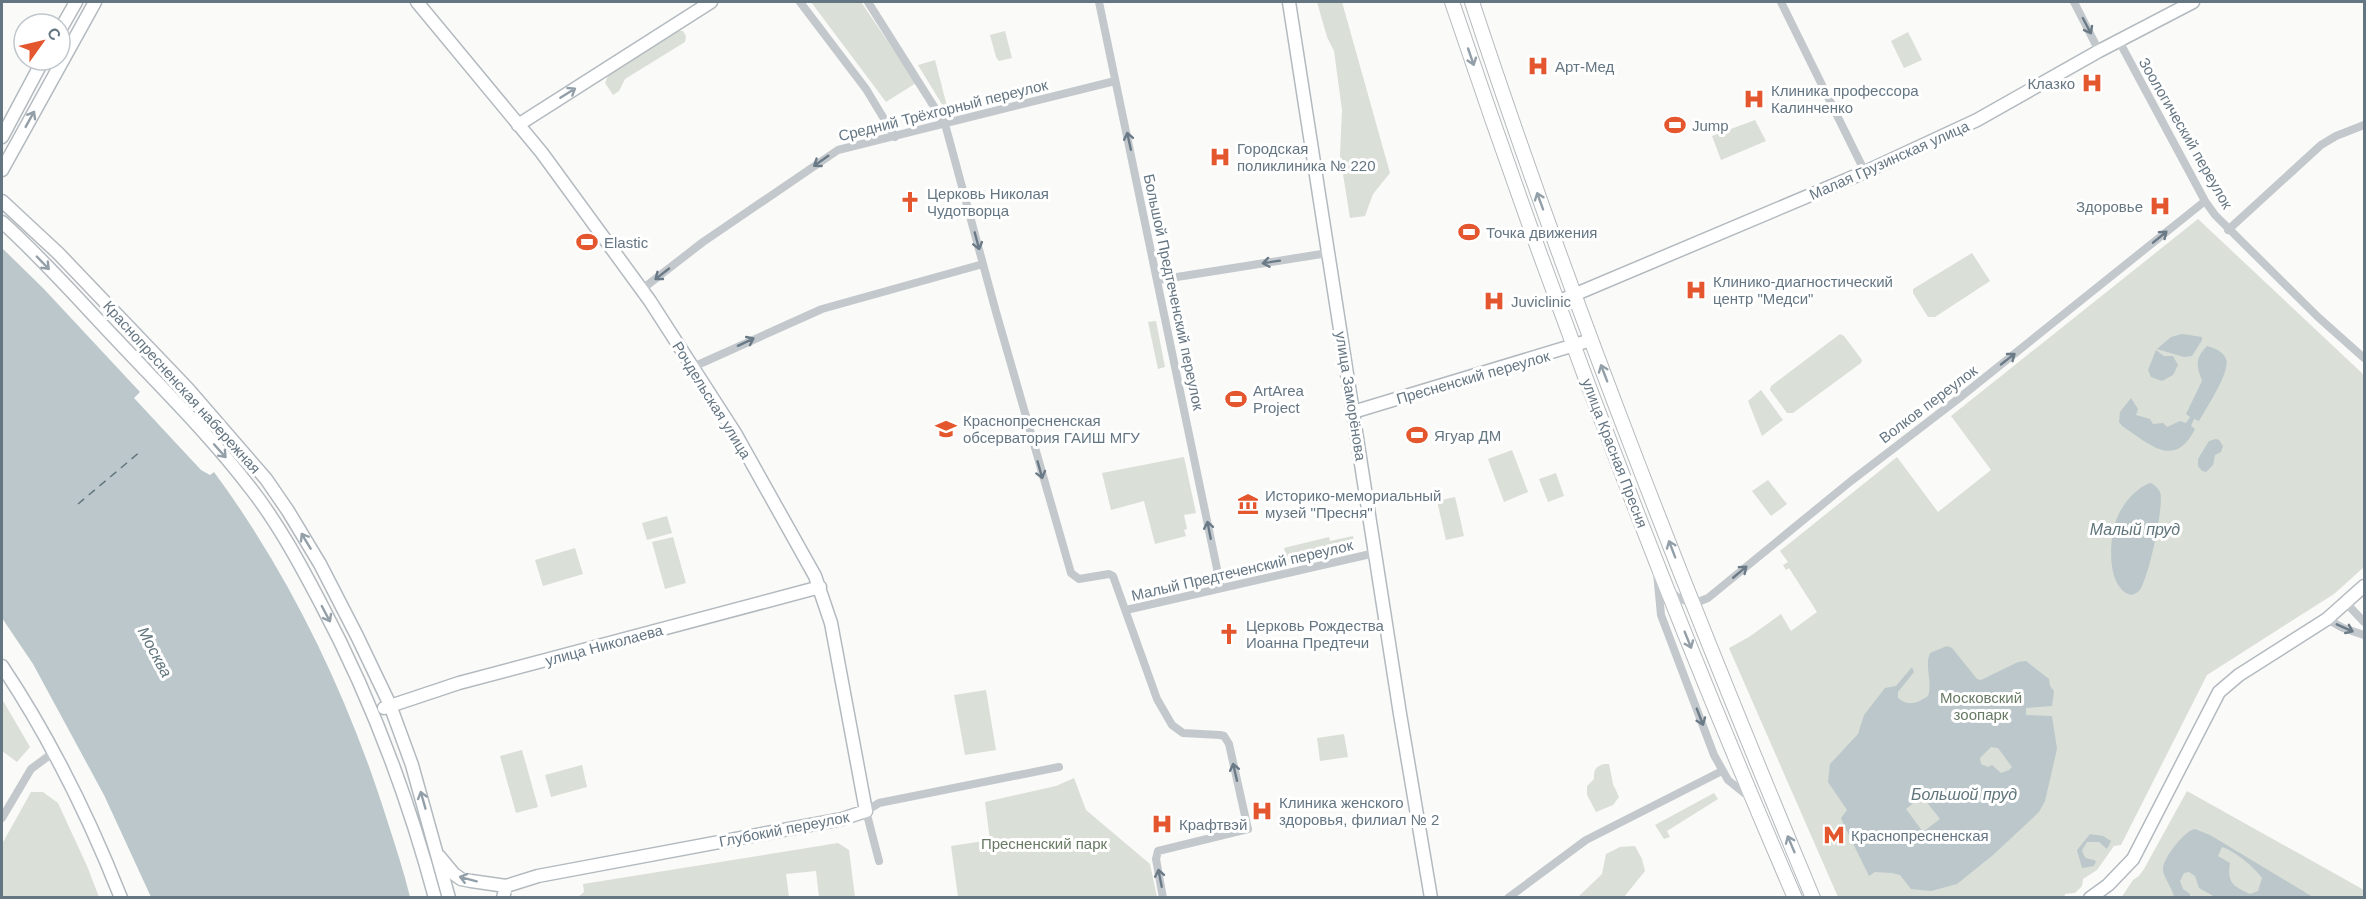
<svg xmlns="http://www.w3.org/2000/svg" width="2366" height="899" font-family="Arial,sans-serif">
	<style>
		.green { fill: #dadfd7 }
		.water { fill: #bbc7cb; fill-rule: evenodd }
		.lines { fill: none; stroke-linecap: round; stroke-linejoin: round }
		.ferry { stroke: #60757c; stroke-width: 1.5; stroke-dasharray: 8 6; stroke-linecap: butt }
		.secondary-casing { stroke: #b3babf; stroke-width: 15 }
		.primary-casing { stroke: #b5babe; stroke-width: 16 }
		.street { stroke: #c3c8cc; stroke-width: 8 }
		.secondary { stroke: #fff; stroke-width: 12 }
		.primary { stroke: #fff; stroke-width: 14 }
		.oneway { stroke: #6a7a87 }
		.oneway2 { stroke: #939fa8 }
		.labels { text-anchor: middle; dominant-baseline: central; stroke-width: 6; stroke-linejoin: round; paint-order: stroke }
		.poi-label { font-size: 15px; fill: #657683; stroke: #fff; text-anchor: start }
		.street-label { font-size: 15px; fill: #657683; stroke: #fff }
		.park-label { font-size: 15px; fill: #687a64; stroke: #fff }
		.water-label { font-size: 16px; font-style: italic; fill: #60757c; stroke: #fff }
	</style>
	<rect width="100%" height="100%" fill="#fafaf8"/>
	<path class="green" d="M811 2H861L916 83 886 102Z
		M1317 2H1342L1390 173 1373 194 1365 216 1350 218 1340 155 1342 110 1334 51 1327 37Z
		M676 30 683 31 686 36 685 42 625 79 619 91 613 95 605 83 609 73Z
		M1005 31 1012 58 999 61 996 57 990 35Z
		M1908 32 1922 60 1904 68 1891 41Z
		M935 60 948 110 946 111 918 65Z
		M1755 120 1766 141 1721 160 1712 136Z
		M2198 219 2364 375V567L2334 594 2207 675 2121 845 2114 846 2097 870 2083 879 2082 886 2075 893 2065 894 2064 898 1838 897 1729 648 1749 637 1781 614 1791 631 1817 612 1789 568 1786 570 1783 565 1788 562 1780 551 1897 457 1938 512 1991 470 1951 416Z
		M1972 253 1990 281 1935 317H1928L1913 293V289Z
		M1156 321 1165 367 1158 369 1148 322Z
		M1840 334 1844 336 1862 360 1861 363 1793 413H1787L1770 390 1771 386Z
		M1761 390 1783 420 1762 436 1748 401Z
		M1512 450 1528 492 1504 502 1488 459Z
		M1184 457 1196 513 1184 515 1187 529 1184 530 1186 536 1155 544 1144 501 1111 510 1102 473Z
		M1556 473 1564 496 1548 502 1539 479Z
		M1768 480 1787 504 1771 516 1752 491Z
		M1455 497 1464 536 1446 540 1437 501Z
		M667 516 672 533 647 540 642 523Z
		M1353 536 1355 548 1288 563 1284 548 1329 537 1330 541Z
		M673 537 686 583 665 589 652 542Z
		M575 548 583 574 543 586 535 560Z
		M986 690 996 750 965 755 954 695Z
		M2 699 30 747 17 762 2 751Z
		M1344 734 1348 757 1320 761 1317 738Z
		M522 750 538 807 516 813 500 756Z
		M1604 764H1609L1613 784 1619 797 1613 805 1596 812 1587 795V786L1594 779C1594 769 1595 767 1604 764Z
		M582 765 587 787 551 797 545 775Z
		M1074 778 1086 810 1150 864 1157 897H958L951 846 990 840 985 802 1056 786Z
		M2187 791 2364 890V898H2121L2133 880 2139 876 2144 869Z
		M31 792H43L58 803 87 866 99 897H2V844Z
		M1714 793 1718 799 1667 831 1670 837 1664 839 1655 825Z
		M838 843 849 850 855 897H819L816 871 786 874 789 897H578L584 892 583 884Z
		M1635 846 1642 859 1645 871 1624 897H1578L1602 874 1606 854 1620 847Z"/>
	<path class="water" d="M2 248 43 288 140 392 134 398 201 470 210 475 214 472C292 578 349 698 388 823 396 848 404 872 410 897H151L104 795 33 664 2 618Z
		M2182 334 2202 337V340L2192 356 2184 357 2157 349 2171 337Z
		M2207 346C2214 348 2223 351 2226 359 2231 371 2206 409 2199 421L2194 419 2191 426 2195 429C2174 470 2150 444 2122 426L2119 422 2120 412 2131 398 2138 409 2136 415 2150 419 2153 424 2163 423 2167 427 2180 421 2186 423 2190 417 2186 414 2202 381C2197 367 2194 359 2207 346Z
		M2156 350 2164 356H2173L2178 365 2173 375 2162 381 2151 377 2148 370Z
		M2216 439 2219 440 2223 446 2221 452 2215 455 2213 465 2206 472 2202 471 2198 466V459L2209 441Z
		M2150 483C2154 484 2158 488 2160 492 2165 503 2148 582 2139 591 2137 593 2134 594 2131 595 2107 588 2109 543 2115 524 2119 508 2135 488 2150 483Z
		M1947 646 1952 648 1977 679 1981 680 2018 662 2026 661 2049 679 2050 686 2054 691 2052 706 2026 708V715L2052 716 2057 749 2045 801 2039 812 1993 855 1957 884 1931 891 1911 889 1900 875 1892 873 1875 872 1869 876 1843 823 1841 818 1847 810 1828 782 1830 764 1858 734 1864 715 1885 688 1896 686 1912 667 1914 672 1898 692V698C1908 707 1918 703 1928 696 1933 682 1924 666 1930 653ZM1991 747 1998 748 2012 767 2009 770 2001 773 1992 765 1988 767 1981 764 1980 758ZM1922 796 1940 819 1923 832 1906 809Z
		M2195 829 2210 835 2313 897H2215L2199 888 2195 876 2189 872 2184 873 2180 881 2183 889 2190 894V897H2174C2172 888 2163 876 2163 870 2162 859 2185 830 2195 829ZM2222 847C2235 851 2255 868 2262 878L2258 891 2250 894C2232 886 2227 882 2230 863L2218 856Z
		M2090 834 2103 836 2111 841 2107 849 2099 842H2087L2082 850C2085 861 2087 857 2096 861L2094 866 2082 868 2077 850Z"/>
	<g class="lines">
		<path class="ferry" d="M78 504 141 451"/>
		<defs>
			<path id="secondary" d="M417 2 542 153 650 301 735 433 815 576 831 623 866 811 842 819 538 876 506 886 471 881 461 879 454 874 439 856
				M1289 2 1400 714 1431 898
				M60 30 76 2
				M518 125 711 2
				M2 137 43 60
				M2 170 95 2
				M2 201 59 254 188 389 266 479 288 511 320 564 357 636 390 705 412 765 449 898
				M2 222C42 258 78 299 116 339 162 388 211 436 252 490 279 525 300 564 320 602 371 698 407 793 435 898
				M1557 302 1865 172 1977 120 2099 51 2193 2
				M1353 412 1591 340
				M2 666C50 738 89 817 121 898
				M384 708 459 683 820 587
				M503 898 506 886
				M2090 898 2108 885 2133 859 2219 692 2239 675 2327 619 2364 586"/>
			<path id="primary" d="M1452 2C1554 305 1668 604 1795 898
				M1472 2C1572 305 1690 603 1813 898"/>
		</defs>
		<use href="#secondary" class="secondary-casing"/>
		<use href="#primary" class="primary-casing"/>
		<path class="street" d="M800 2 866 89 895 137
			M868 2 945 124 996 312 1071 573 1079 579 1109 574 1113 576 1157 699 1172 725 1183 733 1220 735 1224 736 1229 744 1248 829 1158 851 1156 859 1163 898
			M1099 2 1221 588
			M1781 2 1865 172
			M2074 2 2099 51
			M2119 41 2205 201 2215 215 2318 317 2364 358
			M2228 230 2321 145 2336 136 2364 125
			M1158 280 1328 253
			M641 290 703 242 838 150 1115 81
			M693 367 822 309 983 264
			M1657 573 1661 615 1714 755 1728 780 1749 797
			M1670 590 1677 597 1693 604 1708 598 1851 481 1958 399 2205 201
			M2347 604 2364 622
			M1126 610 1375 553
			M2327 619 2343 628 2364 635
			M2 818 31 769 54 752
			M879 861 866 811 879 803 1059 767
			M1508 898 1586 840 1722 771"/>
		<use href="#secondary" class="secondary"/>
		<use href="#primary" class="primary"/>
	</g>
	<defs><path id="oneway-shaft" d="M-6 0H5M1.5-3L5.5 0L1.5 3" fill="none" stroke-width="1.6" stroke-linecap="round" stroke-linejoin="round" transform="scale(1.5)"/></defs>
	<g class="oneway">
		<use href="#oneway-shaft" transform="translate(2087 26) rotate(62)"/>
		<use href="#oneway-shaft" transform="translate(1129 141) rotate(-102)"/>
		<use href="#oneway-shaft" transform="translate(821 161) rotate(145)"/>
		<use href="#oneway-shaft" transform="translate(2160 237) rotate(-39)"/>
		<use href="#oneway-shaft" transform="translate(977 241) rotate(75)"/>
		<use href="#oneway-shaft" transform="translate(1271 262) rotate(171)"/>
		<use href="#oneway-shaft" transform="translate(662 274) rotate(142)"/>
		<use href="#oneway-shaft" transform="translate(746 342) rotate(-25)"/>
		<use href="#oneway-shaft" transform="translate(2008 359) rotate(-38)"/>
		<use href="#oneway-shaft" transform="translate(1040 470) rotate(74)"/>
		<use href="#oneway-shaft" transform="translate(1209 530) rotate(-101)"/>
		<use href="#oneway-shaft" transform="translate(1740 572) rotate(-40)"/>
		<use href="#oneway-shaft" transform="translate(2345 628) rotate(24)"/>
		<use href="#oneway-shaft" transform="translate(1700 717) rotate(69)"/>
		<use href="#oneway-shaft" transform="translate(1235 772) rotate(-103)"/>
		<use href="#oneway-shaft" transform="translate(1160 878) rotate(-101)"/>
	</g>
	<g class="oneway2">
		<use href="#oneway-shaft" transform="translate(1471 57) rotate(71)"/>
		<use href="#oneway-shaft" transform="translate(568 93) rotate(-32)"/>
		<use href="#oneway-shaft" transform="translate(30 119) rotate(-61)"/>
		<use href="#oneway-shaft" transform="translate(1540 201) rotate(-110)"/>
		<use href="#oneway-shaft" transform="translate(43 263) rotate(46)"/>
		<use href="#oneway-shaft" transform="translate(1604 373) rotate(-111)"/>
		<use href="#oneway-shaft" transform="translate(220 451) rotate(48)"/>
		<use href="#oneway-shaft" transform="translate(306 541) rotate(-121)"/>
		<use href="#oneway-shaft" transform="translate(1672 549) rotate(-111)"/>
		<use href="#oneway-shaft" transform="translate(326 614) rotate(62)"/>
		<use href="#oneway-shaft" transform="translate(1688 640) rotate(68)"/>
		<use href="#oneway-shaft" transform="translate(423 800) rotate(-106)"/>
		<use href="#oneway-shaft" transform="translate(1791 844) rotate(-113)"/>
		<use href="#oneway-shaft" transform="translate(468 879) rotate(-165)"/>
	</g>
	<defs>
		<symbol id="hospital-bare" viewBox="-9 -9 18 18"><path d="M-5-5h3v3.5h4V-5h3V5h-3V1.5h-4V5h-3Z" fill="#e4572e" stroke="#fff" stroke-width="2.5" paint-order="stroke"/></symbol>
		<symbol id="stadium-bare" viewBox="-9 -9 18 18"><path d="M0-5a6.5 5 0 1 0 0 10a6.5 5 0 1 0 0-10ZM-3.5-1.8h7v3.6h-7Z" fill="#e4572e" stroke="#fff" stroke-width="2.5" paint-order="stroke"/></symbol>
		<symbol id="church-bare" viewBox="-9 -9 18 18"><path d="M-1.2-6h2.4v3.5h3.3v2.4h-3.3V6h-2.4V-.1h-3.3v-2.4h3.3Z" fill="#e4572e" stroke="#fff" stroke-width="2.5" paint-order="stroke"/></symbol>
		<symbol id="university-bare" viewBox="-9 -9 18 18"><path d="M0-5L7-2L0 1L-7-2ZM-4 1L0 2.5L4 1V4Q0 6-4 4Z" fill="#e4572e" stroke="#fff" stroke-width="2.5" paint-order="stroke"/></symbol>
		<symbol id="museum-bare" viewBox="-9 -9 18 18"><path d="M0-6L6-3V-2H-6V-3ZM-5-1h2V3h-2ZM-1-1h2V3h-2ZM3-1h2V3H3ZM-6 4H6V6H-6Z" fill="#e4572e" stroke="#fff" stroke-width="2.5" paint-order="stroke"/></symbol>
		<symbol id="metro-bare" viewBox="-9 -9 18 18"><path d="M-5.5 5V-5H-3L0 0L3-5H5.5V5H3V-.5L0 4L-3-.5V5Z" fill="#e4572e" stroke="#fff" stroke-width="2.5" paint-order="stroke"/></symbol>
	</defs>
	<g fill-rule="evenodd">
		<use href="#hospital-bare" x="1523" y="51" width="30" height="30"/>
		<use href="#hospital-bare" x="2077" y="68" width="30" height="30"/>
		<use href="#hospital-bare" x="1739" y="84" width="30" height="30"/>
		<use href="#stadium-bare" x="1660" y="110" width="30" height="30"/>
		<use href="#hospital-bare" x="1205" y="142" width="30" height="30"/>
		<use href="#church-bare" x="895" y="187" width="30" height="30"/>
		<use href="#hospital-bare" x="2145" y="191" width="30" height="30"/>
		<use href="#stadium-bare" x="1454" y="217" width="30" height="30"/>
		<use href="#stadium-bare" x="572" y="227" width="30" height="30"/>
		<use href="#hospital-bare" x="1681" y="275" width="30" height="30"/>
		<use href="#hospital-bare" x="1479" y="286" width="30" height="30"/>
		<use href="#stadium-bare" x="1221" y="384" width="30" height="30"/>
		<use href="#university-bare" x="931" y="414" width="30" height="30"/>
		<use href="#stadium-bare" x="1402" y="420" width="30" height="30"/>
		<use href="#museum-bare" x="1233" y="489" width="30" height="30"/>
		<use href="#church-bare" x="1214" y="619" width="30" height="30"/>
		<use href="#hospital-bare" x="1247" y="796" width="30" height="30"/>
		<use href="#hospital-bare" x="1147" y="809" width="30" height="30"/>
		<use href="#metro-bare" x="1819" y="820" width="30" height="30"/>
	</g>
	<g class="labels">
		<g class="poi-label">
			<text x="1555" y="66">Арт-Мед</text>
			<text x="2075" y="83" text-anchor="end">Клазко</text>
			<text x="1771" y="90">Клиника профессора<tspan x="1771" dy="17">Калинченко</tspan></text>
			<text x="1692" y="125">Jump</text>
			<text x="1237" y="148">Городская<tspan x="1237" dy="17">поликлиника № 220</tspan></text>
			<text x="927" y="193">Церковь Николая<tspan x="927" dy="17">Чудотворца</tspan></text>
			<text x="2143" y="206" text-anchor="end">Здоровье</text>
			<text x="1486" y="232">Точка движения</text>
			<text x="604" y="242">Elastic</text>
			<text x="1713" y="281">Клинико-диагностический<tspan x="1713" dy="17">центр "Медси"</tspan></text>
			<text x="1511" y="301">Juviclinic</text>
			<text x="1253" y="390">ArtArea<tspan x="1253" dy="17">Project</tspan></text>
			<text x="963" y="420">Краснопресненская<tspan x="963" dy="17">обсерватория ГАИШ МГУ</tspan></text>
			<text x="1434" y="435">Ягуар ДМ</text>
			<text x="1265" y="495">Историко-мемориальный<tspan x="1265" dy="17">музей "Пресня"</tspan></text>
			<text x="1246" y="625">Церковь Рождества<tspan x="1246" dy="17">Иоанна Предтечи</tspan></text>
			<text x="1279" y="802">Клиника женского<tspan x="1279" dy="17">здоровья, филиал № 2</tspan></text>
			<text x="1179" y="824">Крафтвэй</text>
			<text x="1851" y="835">Краснопресненская</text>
		</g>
		<g class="street-label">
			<text transform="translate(943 110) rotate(-14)">Средний Трёхгорный переулок</text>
			<text transform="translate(2186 133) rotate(60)">Зоологический переулок</text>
			<text transform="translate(1889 160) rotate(-24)">Малая Грузинская улица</text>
			<text transform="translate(1174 292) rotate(78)">Большой Предтеченский переулок</text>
			<text transform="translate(1473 377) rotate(-16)">Пресненский переулок</text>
			<text transform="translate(182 387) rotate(48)">Краснопресненская набережная</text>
			<text transform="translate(1351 396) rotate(81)">улица Заморёнова</text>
			<text transform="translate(712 400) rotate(58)">Рочдельская улица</text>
			<text transform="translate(1928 404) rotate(-37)">Волков переулок</text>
			<text transform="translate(1615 453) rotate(69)">улица Красная Пресня</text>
			<text transform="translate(1242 570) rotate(-13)">Малый Предтеченский переулок</text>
			<text transform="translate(604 645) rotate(-15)">улица Николаева</text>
			<text transform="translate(784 829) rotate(-11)">Глубокий переулок</text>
		</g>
		<g class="park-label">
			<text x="1981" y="697">Московский<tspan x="1981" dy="17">зоопарк</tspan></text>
			<text x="1044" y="843">Пресненский парк</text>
		</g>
		<g class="water-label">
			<text x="2135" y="529">Малый пруд</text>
			<text transform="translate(155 652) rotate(62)">Москва</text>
			<text x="1964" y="794">Большой пруд</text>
		</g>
	</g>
	<rect width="2366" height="899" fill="none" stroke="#657683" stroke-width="6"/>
	<g transform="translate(42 42) rotate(56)"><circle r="28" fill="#ffffff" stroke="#c1c8cd" stroke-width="1.5"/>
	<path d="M0-4.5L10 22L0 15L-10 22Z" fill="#e4572e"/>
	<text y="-9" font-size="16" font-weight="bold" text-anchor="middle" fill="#657683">С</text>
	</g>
</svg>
